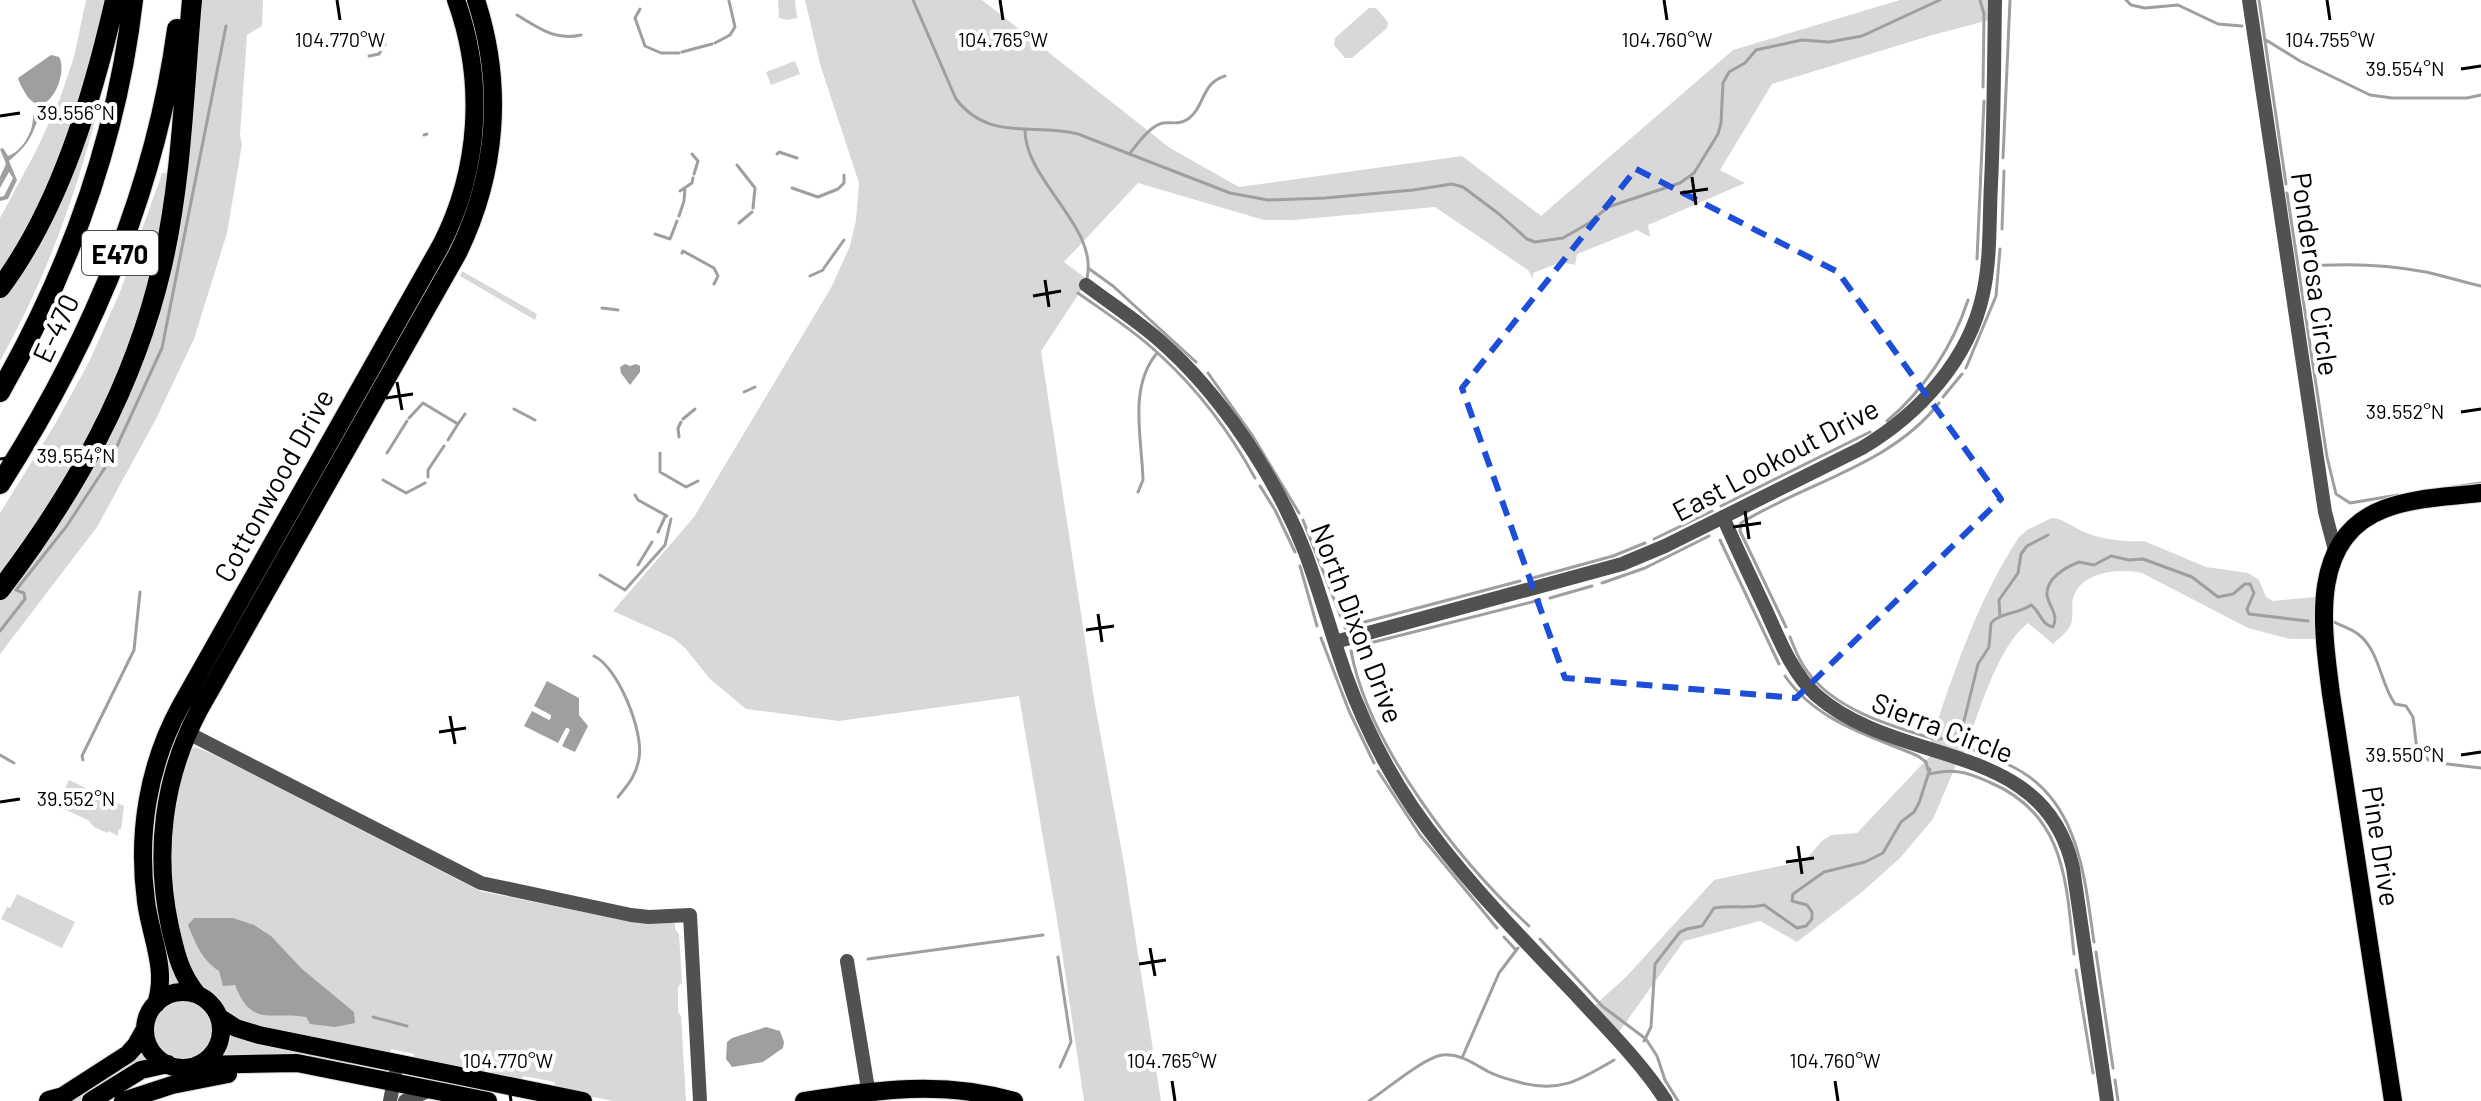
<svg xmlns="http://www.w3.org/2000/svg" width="2481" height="1101" font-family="Barlow,sans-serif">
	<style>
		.green { fill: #d8d8d8 }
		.water { fill: #9f9f9f }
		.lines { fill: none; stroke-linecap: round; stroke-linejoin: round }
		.stream { stroke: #9f9f9f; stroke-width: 3 }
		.major-casing { stroke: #dbdbdb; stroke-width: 20 }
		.highway-casing { stroke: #dbdbdb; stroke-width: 22 }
		.minor { stroke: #515151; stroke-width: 14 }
		.major { stroke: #000; stroke-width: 18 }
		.highway { stroke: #000; stroke-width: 20 }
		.marked { fill: none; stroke: #1d4ed8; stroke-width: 6; stroke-dasharray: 16 10; stroke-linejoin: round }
		.ticks { fill: none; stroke: #000; stroke-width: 3 }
		.labels { text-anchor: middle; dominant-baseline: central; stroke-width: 8; stroke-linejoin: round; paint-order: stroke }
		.shield { fill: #fff; stroke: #4c4c4c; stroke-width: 2 }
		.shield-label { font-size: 26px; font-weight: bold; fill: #000 }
		.street-label { font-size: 28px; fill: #000; stroke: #fff }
		.ticks-label { font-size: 20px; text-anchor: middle; fill: #000; stroke: #fff; stroke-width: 8; stroke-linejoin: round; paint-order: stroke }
	</style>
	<rect width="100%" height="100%" fill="#fff"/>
	<path class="green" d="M86 0H108L75 116 39 209 0 277V218L36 151 59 101 74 57Z
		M202 0H263L262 26 247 35 240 135 242 144 227 233 194 339 156 419 97 527 0 654V600L48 536 143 352Z
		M778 0H795L797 18 787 20 779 18Z
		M805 0H982L1170 148 1239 187 1462 156 1541 216 1733 50 1900 0H1989V20L1929 36 1772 84 1720 170 1745 183 1648 225 1650 237 1637 230 1577 254 1575 265 1561 262 1533 273V279L1528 270 1435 207 1293 220H1264L1138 183 1064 262 1088 280 1041 351 1094 699 1124 864 1161 1101H1084L1060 938 1019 696 839 721 746 709 709 678 686 649 673 638 613 611 694 517 832 286 850 246 856 220 859 183 820 64Z
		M1369 8H1376L1388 22 1387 28 1352 58H1345L1334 45 1335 38Z
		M795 61 800 74 771 85 766 72Z
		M108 65C86 168 52 268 0 361V297Z
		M162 173H171L153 277 100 425 0 582V513L54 426 89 362 120 292Z
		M462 271 537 314 535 320 460 276Z
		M2052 518C2066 519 2074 529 2087 533 2104 540 2126 542 2144 541L2206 567 2248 573 2259 580 2266 597 2273 601 2315 597 2316 639H2290L2248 628 2142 573C2121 568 2084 571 2074 595 2070 604 2075 617 2070 626 2067 633 2058 639 2053 644L2028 623C1997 646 1977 719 1963 755L1930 743C1955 670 1976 603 2019 537L2027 530Z
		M189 707 163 788 181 985 168 988 156 923 149 837 165 758Z
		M195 747 215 755 480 891 639 923H675V929L679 934 682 983 678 987V1012L681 1016 686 1101H613L558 1090 554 1088 555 1082 523 1076 522 1082 414 1060V1054L391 1049 389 1055 249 1027 226 1014 216 1000 197 985 189 974 172 906 170 824 187 754Z
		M1930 756 1956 765 1933 819 1900 858 1862 892 1797 942 1760 921 1684 941 1619 1032 1594 1006 1627 976 1714 880 1790 864 1808 857 1822 841 1831 835 1857 833Z
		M69 780 124 806 121 829 118 830V836L109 831 107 833 94 827 88 820 59 807 64 799 61 797Z
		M17 894 75 922 62 948 1 919 7 907 10 908Z
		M153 1029a31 31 0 1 1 62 0a31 31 0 1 1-62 0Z
		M228 1032 338 1060 219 1056 225 1045Z
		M144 1047 151 1059 135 1066 80 1101H66Z"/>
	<path class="water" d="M51 55 59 57C69 74 47 123 27 96 23 89 20 85 18 78Z
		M38 114 40 118C35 124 35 129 31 136 25 147 18 153 9 161L17 180 8 199 0 201V197L4 196 13 178 9 172 0 188V177L6 164 0 149 3 148 8 156C23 151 34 130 33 115Z
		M625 364 630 366 636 364 640 366V372L630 385 621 373 620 367Z
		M547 681 579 698V715L588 726 575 752 562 746 570 730 568 728H566L558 743 524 726 532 711 549 720 551 718V715L534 706Z
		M194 918H233L254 925 271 936 302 969 354 1012 355 1023 335 1027 310 1024 306 1017C269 1011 252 1028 235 985L223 986 219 971C201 959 196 944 188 925Z
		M766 1027 780 1031 784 1042 783 1048 763 1062 732 1067 726 1059 727 1042 732 1038Z"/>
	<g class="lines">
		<path class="stream" d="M913 0 956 99C989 142 1034 123 1078 134L1230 193 1268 200 1325 198 1413 190 1452 184 1463 187 1499 214 1527 239 1535 242 1563 238 1589 223 1608 207 1680 183 1694 173 1718 134 1721 123 1723 83 1729 72 1745 63 1756 50 1802 40 1829 42 1862 36 1940 0
			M1980 0 1984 14 1983 87
			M2126 0 2131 5 2145 8 2178 5 2218 24 2242 26
			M2259 0 2286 184
			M640 9 635 18 645 46 661 53H679
			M517 15C539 28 555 41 581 35
			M2266 40 2300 61 2370 95 2392 98H2467L2481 95
			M715 43 730 35 735 27 729 1
			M682 52 712 44
			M369 56 379 54 385 44
			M1025 130C1025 181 1099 227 1087 278
			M424 135 427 134
			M692 154 698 161 694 174
			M777 154 779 152 797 158
			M1129 154C1138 144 1149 126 1163 123 1172 122 1179 125 1188 119 1205 107 1201 83 1225 76
			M2003 158 2010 0
			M737 165 755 188 753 208
			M792 188 818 197 838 189 844 183V175
			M680 191 692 183 693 178
			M2287 193 2327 457 2336 494 2350 503 2398 495
			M679 216 684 201 685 188
			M739 223 752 212
			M2002 229 2004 171
			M655 234 670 239 677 221
			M682 253 683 251 714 268 718 276
			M1977 259 1984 101
			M2299 267C2341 263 2384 264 2426 272 2444 276 2463 282 2481 286
			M824 268 844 240
			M1088 268 1113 286 1196 362
			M810 276 823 270
			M714 284 717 278
			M1078 293C1106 313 1136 332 1161 356 1198 390 1231 434 1255 478
			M602 308 618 310
			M1966 368 1996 296 2000 249
			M1208 373 1252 435 1299 513
			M744 392 755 387
			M1943 397 1962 374
			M514 409 535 420
			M409 418 423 403 458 424 465 414
			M683 419 695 409
			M1887 421C1924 390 1953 346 1968 300
			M679 437 678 428 681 422
			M448 440 458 424
			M387 453 407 421
			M660 453V472L686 487 698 481
			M428 477V470L444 446
			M383 480 406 493 425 483
			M1260 486 1275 510 1295 552
			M2453 487 2481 483
			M1138 492 1143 480C1142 438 1128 388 1157 353
			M635 495 638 500 667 516
			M1721 506 1870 432
			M1303 520 1341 617 1345 623V628
			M658 532 665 517
			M1654 539 1712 511
			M1720 540 1779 664
			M638 565 652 542
			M1300 566 1317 626
			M600 575 625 590 665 545 671 519
			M1529 579 1613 556 1645 543
			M1602 583 1645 568 1709 536
			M1550 598 1592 586
			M2000 617 1999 600 2018 573 2021 554 2027 546 2048 535
			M2334 622C2342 626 2352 629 2358 634 2380 651 2380 683 2395 704L2406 706 2413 717 2417 750 2431 762 2481 768
			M1345 623 1357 624 1520 581
			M1786 627 1740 531 1741 523C1805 483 1891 465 1939 403
			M0 631 25 599 24 593 16 590 66 527 112 457 162 348 226 26
			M1790 637C1795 649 1799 661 1807 671 1834 709 1888 725 1931 738 1939 740 1948 737 1955 740 1968 747 1981 754 1995 760
			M1321 638 1349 711 1374 763
			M1351 651C1369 747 1459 861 1529 926
			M1353 652 1356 648 1370 643 1540 600
			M594 656C618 667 644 732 639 758 637 774 628 785 618 797
			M1785 676C1817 722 1869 735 1918 756L1926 762 1928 770
			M1952 741 1963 725 1978 664 1989 647 1991 623C2001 612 2019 614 2031 605 2041 612 2041 625 2053 627 2059 614 2049 607 2047 595 2046 578 2066 567 2079 562L2094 565 2111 556 2129 560 2143 559 2192 577 2218 597 2233 594 2245 584H2250L2254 593 2247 609 2249 614 2308 621
			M0 755 14 763
			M83 760 82 756 134 650 140 592
			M2009 765C2079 797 2084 875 2094 942
			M1378 771 1420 835 1497 928
			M1929 774C1953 768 1967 772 1989 782 2066 814 2066 882 2074 954
			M1504 937 1515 949
			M1540 939 1602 1006 1646 1039 1657 1056 1665 1080 1678 1101
			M2096 952 2113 1068
			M1058 957 1071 1042 1060 1067
			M868 959 1043 935
			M2076 970 2093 1073
			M373 1017 407 1026
			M1644 1041 1651 1027 1655 964 1680 932 1687 929 1702 926 1714 908C1732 905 1747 909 1764 905L1797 928 1806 926 1812 919V912L1807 905 1792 901 1793 894 1824 872 1865 862 1883 853 1901 822 1914 812 1919 803 1930 769
			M1462 1058 1499 973 1518 948
			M2115 1080 2118 1101
			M1369 1101C1386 1090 1423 1058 1442 1055 1459 1053 1473 1063 1487 1071 1498 1077 1511 1080 1522 1083 1562 1093 1581 1079 1614 1060"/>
		<defs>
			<path id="major" d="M145 1030a38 38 0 1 1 76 0a38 38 0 1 1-76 0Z
				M198 995C180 974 176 953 170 927 154 853 163 778 199 710L458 253C497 173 504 85 476 0
				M156 1004C168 969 150 935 146 901 137 834 148 766 180 707L441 245C480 169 485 80 456 0
				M219 1017 236 1028 259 1035 583 1101
				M197 1065 297 1063 488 1101
				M55 1101 128 1054 136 1045 145 1029
				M91 1101 141 1070 168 1064
				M123 1101 172 1085 228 1074
				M804 1101C877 1090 941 1080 1014 1101
				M2393 1101 2331 694C2323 631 2307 538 2384 509 2414 497 2449 497 2481 493"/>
			<path id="highway" d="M0 288C60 208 93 96 115 0
				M0 392C69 271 117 139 133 0
				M0 484C89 345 155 193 177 29
				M0 590C75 492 134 387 162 266 182 179 184 88 192 0
				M49 1101 60 1098"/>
		</defs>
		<use href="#major" class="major-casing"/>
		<use href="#highway" class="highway-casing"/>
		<path class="minor" d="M2249 0 2325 512 2336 554
			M1086 285C1110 303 1136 320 1159 340 1220 393 1276 477 1305 552 1320 592 1331 633 1345 673 1362 720 1385 767 1413 808 1460 876 1519 935 1576 995 1607 1029 1641 1062 1666 1101
			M1723 517C1736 547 1750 576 1764 606 1778 636 1791 672 1816 695 1900 769 2044 738 2073 868L2107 1101
			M1335 642 1622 564 1665 546 1862 448C1919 414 1969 360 1983 294 1991 258 1989 220 1991 184 1994 123 1994 61 1995 0
			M188 733 481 883 631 915 649 917 690 915 700 1101
			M847 961 870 1101
			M390 1101 395 1075
			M405 1101 430 1090"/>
		<use href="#major" class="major"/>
		<use href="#highway" class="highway"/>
	</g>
	<path class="marked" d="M1636 169 1838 272 2001 499 1796 698 1565 678 1462 388Z"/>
	<path class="ticks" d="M337 0 340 20M1000 0 1003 20M1664 0 1667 20M2327 0 2330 20M2461 69 2481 66M0 116 20 113M1692 177 1696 205M1680 193 1708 189M1045 280 1049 307M1033 296 1061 291M397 382 402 410M386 398 413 394M2461 412 2481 409M0 459 20 456M1745 511 1749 539M1733 527 1761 523M1098 614 1102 642M1086 630 1114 626M450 716 455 744M439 732 466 728M2461 755 2481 752M0 802 20 799M1798 846 1802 874M1786 862 1814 858M1150 948 1155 976M1139 964 1166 960M508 1081 511 1101M1172 1081 1175 1101M1835 1081 1838 1101"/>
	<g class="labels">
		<rect class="shield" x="82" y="231" width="76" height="44" rx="6"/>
		<g class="shield-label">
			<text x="120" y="253">E470</text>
		</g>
		<g class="street-label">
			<text transform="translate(2316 274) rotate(82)">Ponderosa Circle</text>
			<text transform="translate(55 328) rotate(-65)">E-470</text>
			<text transform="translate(1775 459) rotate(-28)">East Lookout Drive</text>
			<text transform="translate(273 485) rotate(-61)">Cottonwood Drive</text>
			<text transform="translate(1358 623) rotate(69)">North Dixon Drive</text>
			<text transform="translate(1943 727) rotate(21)">Sierra Circle</text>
			<text transform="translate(2382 846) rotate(81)">Pine Drive</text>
		</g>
	</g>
	<g class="ticks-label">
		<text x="340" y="47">104.770°W</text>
		<text x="1003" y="47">104.765°W</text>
		<text x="1667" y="47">104.760°W</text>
		<text x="2330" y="47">104.755°W</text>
		<text x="2405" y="76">39.554°N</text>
		<text x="76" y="120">39.556°N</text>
		<text x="2405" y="419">39.552°N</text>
		<text x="76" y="463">39.554°N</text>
		<text x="2405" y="762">39.550°N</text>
		<text x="76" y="806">39.552°N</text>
		<text x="508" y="1068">104.770°W</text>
		<text x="1172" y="1068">104.765°W</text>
		<text x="1835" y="1068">104.760°W</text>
	</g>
</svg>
